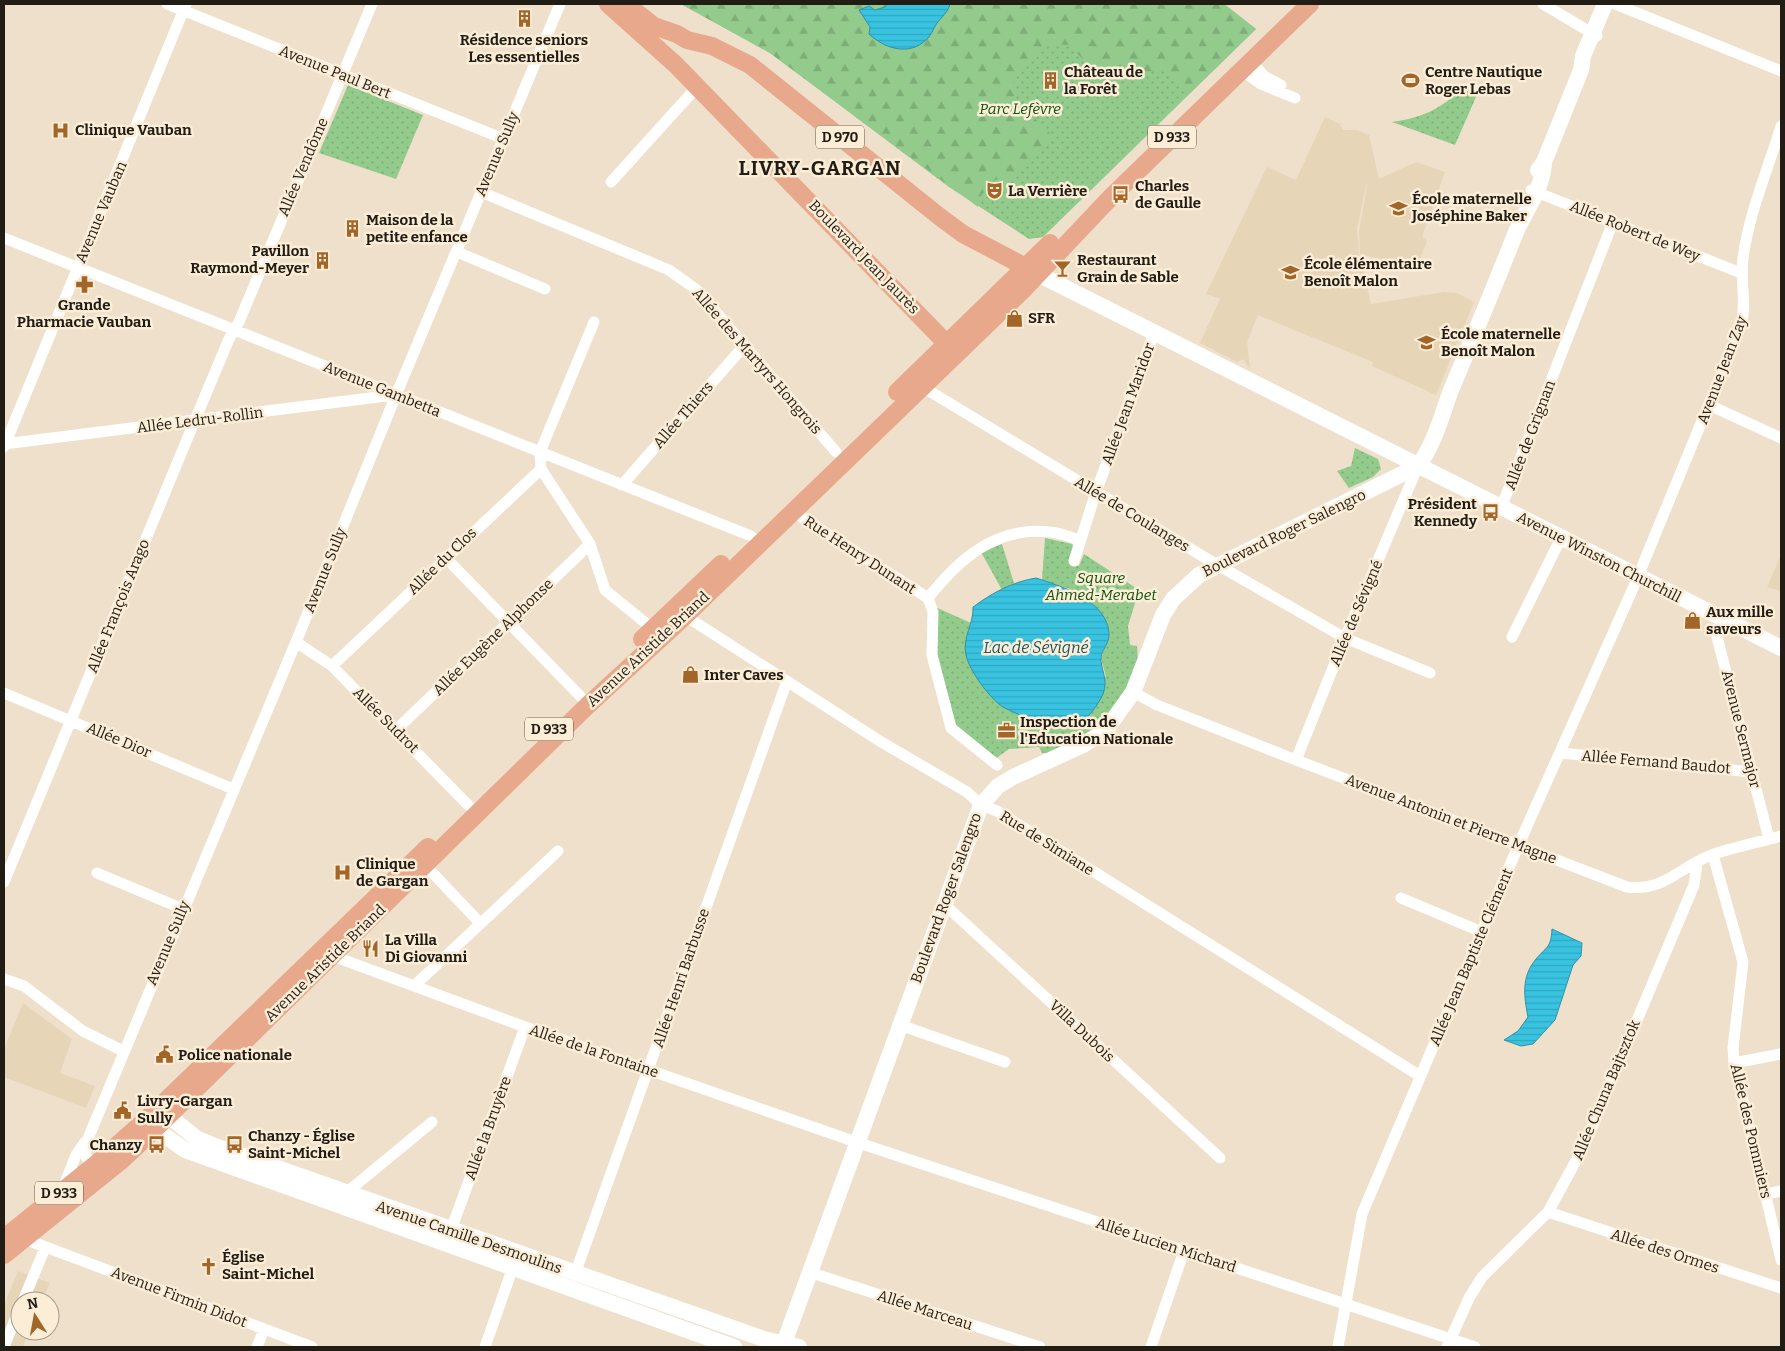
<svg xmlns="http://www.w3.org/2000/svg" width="1785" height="1351" font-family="Bitter,serif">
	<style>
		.built { fill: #e7d5b8 }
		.green { fill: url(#green-dots) }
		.forest { fill: url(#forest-firs) }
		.water { fill: url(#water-rules); stroke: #3191a4 }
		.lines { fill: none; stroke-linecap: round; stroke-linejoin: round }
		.minor { stroke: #fff; stroke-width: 11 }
		.secondary { stroke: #fff; stroke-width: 16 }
		.primary { stroke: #e8a88b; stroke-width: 18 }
		.labels { text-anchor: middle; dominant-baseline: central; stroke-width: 5; stroke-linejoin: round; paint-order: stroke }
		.shield { fill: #fcedd7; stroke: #635b4e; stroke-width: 1 }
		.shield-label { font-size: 14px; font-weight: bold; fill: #211c14 }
		.poi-label { font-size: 15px; font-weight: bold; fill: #211c14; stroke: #fcedd7; text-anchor: start }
		.street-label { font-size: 15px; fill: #211c14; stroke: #fcedd7 }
		.park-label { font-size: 15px; font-style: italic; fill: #0d530b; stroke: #fcedd7 }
		.water-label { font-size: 16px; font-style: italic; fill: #1d5461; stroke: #fcedd7 }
		.district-label { font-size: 20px; font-weight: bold; letter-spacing: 1px; fill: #211c14; stroke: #fcedd7 }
	</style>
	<defs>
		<pattern id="green-dots" width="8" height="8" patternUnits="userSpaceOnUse" patternTransform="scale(1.25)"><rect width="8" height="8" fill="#92cb8c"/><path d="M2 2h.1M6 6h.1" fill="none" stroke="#7eae78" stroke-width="1.8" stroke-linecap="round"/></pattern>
		<pattern id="forest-firs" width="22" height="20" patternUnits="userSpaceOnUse" patternTransform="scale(1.25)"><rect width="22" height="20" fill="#92cb8c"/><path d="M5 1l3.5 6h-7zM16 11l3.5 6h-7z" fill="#7eae78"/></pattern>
		<pattern id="water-rules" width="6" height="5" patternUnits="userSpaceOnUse" patternTransform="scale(1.25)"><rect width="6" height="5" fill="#38c3e1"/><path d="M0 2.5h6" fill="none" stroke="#31a7c0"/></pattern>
	</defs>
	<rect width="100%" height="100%" fill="#eee0ca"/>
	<path class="built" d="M1325 117 1340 124 1343 130H1357L1369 135 1379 179 1416 162 1445 172 1422 237 1427 241 1416 268 1360 254 1359 232 1367 185 1373 181 1366 185 1357 229 1359 253 1371 304 1444 292 1457 293 1474 302 1436 395 1372 366 1373 362 1258 315 1247 342 1250 369 1243 359 1237 362 1200 343 1220 299 1206 294 1267 167 1296 180Z
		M1781 555V591L1767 587Z
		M23 1003 72 1039 60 1073 95 1086 86 1108 4 1077V1049Z
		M18 1271 50 1283 42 1301H20V1331H29L23 1347H4V1305Z"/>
	<path class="green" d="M681 4H1224L1256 29 1043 237 1029 239 949 187 770 53Z
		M1467 84 1479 90 1455 145 1392 122C1426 117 1442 108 1467 84Z
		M348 85 423 115 396 179 319 153Z
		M1355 448 1378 459 1381 469 1373 477 1349 488 1337 471 1351 466Z
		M1045 538 1072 544 1074 549 1069 563 1079 566 1084 554 1139 590 1128 626 1130 645 1137 646 1138 664 1121 701 1093 733 1050 753H1042L1039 747 1009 749 995 759 956 725 937 655 935 607 971 623C966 633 968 640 969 650 974 679 982 686 1002 706L1106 677 1101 658 1109 636 1070 589 1042 580Z
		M1002 544 1014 583 1002 590 981 552Z"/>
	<path class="forest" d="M681 4H1224L1256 29 1189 94 1161 68 1128 78 1097 74 1069 45 1050 44 1013 81 1016 100 1053 136 1007 182 1002 178C986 181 982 192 978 207L770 53Z"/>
	<path class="water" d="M887 4H950C948 12 942 17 937 23 933 29 931 36 926 40 909 56 885 49 869 34L870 27 859 10 869 6 875 10 885 7Z
		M1036 578C1061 586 1109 601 1109 635 1109 643 1102 650 1101 657 1100 669 1109 679 1103 694 1098 705 1087 721 1075 725 1059 731 1017 715 1003 707 990 699 969 670 966 655 962 638 974 623 973 607 992 593 1012 582 1036 578Z
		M1552 929 1582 943 1581 956 1573 965 1555 1020 1533 1044 1521 1046 1504 1040 1518 1031 1528 1017C1524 996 1521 977 1536 959 1547 946 1551 948 1552 929Z"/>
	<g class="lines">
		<path class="minor" d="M167 4 504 139
			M1543 4 1597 36
			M1615 4 1781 71
			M1251 61 1264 76 1281 85
			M1241 70 1261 84 1295 98
			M611 182 697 87
			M1531 190 1741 273
			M481 192 669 270 697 290 836 452
			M4 238 751 536 760 544
			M457 252 545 289
			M921 386 1209 560 1345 638 1430 673
			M1709 405 1781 438
			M4 444 394 395
			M4 447 186 4
			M541 469 590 544 605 590 653 629
			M622 485 744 346
			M1501 508 1613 222
			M792 511 928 598
			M445 557 582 698
			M1074 561 1096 492 1154 333
			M928 598 933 612 932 655 951 728 997 765
			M928 598C959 559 996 526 1049 532 1059 532 1070 537 1079 540
			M681 613 883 743 967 792 981 805 997 811 1420 1076
			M1725 620 1717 637 1769 839
			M1512 637 1561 538
			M296 642 332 666 469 806
			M332 666 541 469 540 452 594 322
			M1133 692 1157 705 1296 760 1627 887C1666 892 1681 865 1714 854 1736 847 1759 842 1781 836
			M4 693 233 789
			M396 730 590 544
			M1561 753 1752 772
			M1296 760 1345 638 1418 466
			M1713 855 1743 962 1733 1048 1734 1063 1781 1260
			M426 866 480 923
			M97 873 183 909
			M4 882 195 420 229 339 239 322 372 4
			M1401 898 1482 932
			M944 904 1220 1158
			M333 956 525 1027 856 1142 1475 1347
			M4 979 24 986 83 1031 123 1051
			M415 985 558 851
			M900 1025 1005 1062
			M1734 1063 1781 1054
			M96 1164 90 1162 85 1155 89 1136 296 642 396 395 560 4
			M63 1188 76 1155 85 1142
			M346 1193 432 1122
			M1766 1194 1781 1191
			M1548 1212 1781 1288
			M451 1230 525 1027
			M19 1237 312 1347
			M809 1272 1040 1347
			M575 1274 787 681
			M23 1301 45 1248
			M4 1347 20 1307
			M257 1347 264 1329
			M485 1347 513 1267
			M1151 1347 1184 1251
			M1338 1347 1362 1214 1519 844 1634 586 1741 326C1747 303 1740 282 1743 258 1749 213 1768 169 1781 126
			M1447 1347 1469 1298 1482 1277 1548 1212 1584 1146 1694 885 1697 863"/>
		<path class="secondary" d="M1538 170 1544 162 1581 70 1583 56 1605 4
			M1038 274 1781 648
			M787 1335 981 805 998 786 1013 777 1083 745 1106 730 1133 692 1163 615 1173 599 1199 575 1418 466C1435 443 1441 417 1451 390 1473 338 1495 285 1516 232 1526 209 1543 189 1544 162
			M734 1347 185 1150 155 1129 151 1115 169 1116 196 1138 215 1146 764 1339 799 1347"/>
		<path class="primary" d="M608 4 676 65 947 344
			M626 4 654 26 677 34 687 40 712 46 750 65 940 217 963 234 1035 272
			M897 392 1050 243
			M642 639 721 564
			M4 1238 96 1164 151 1115 428 847
			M4 1255 122 1160 155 1129 586 707 685 616 1022 291 1111 197 1310 4"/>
	</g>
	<defs>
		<symbol id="building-bare" viewBox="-9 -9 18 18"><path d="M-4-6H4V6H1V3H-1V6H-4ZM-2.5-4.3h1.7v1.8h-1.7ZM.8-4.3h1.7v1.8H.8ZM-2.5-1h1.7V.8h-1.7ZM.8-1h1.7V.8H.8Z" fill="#a26629" stroke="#fcedd7" stroke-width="2.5" paint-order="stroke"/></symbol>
		<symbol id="stadium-bare" viewBox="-9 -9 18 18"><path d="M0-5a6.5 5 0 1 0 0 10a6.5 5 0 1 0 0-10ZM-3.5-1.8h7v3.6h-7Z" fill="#a26629" stroke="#fcedd7" stroke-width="2.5" paint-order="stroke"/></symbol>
		<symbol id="hospital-bare" viewBox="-9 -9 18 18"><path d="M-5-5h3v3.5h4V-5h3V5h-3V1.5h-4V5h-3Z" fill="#a26629" stroke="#fcedd7" stroke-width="2.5" paint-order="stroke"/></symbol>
		<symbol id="theatre-bare" viewBox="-9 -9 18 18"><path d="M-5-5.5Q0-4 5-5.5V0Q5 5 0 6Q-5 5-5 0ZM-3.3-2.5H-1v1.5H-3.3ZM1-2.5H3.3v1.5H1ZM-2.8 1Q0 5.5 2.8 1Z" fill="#a26629" stroke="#fcedd7" stroke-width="2.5" paint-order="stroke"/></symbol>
		<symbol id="bus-bare" viewBox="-9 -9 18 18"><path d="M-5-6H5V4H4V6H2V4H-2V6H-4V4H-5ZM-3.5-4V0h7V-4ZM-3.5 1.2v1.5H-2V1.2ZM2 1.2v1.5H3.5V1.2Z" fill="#a26629" stroke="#fcedd7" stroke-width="2.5" paint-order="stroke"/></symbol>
		<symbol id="school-bare" viewBox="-9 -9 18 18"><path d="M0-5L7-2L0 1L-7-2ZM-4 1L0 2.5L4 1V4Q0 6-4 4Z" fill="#a26629" stroke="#fcedd7" stroke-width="2.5" paint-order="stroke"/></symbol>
		<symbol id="bar-bare" viewBox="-9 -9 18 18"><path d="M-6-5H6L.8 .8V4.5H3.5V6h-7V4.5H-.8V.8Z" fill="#a26629" stroke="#fcedd7" stroke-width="2.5" paint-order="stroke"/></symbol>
		<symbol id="pharmacy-bare" viewBox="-9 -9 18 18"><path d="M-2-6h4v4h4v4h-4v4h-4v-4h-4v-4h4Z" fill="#a26629" stroke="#fcedd7" stroke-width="2.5" paint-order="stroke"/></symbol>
		<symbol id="shop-bare" viewBox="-9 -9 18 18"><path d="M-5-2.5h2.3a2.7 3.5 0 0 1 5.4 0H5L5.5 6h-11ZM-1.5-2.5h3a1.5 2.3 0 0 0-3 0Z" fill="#a26629" stroke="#fcedd7" stroke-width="2.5" paint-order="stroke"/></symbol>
		<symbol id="office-bare" viewBox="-9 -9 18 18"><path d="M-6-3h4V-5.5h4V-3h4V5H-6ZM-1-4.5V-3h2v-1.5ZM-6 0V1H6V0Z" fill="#a26629" stroke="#fcedd7" stroke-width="2.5" paint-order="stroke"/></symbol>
		<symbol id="restaurant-bare" viewBox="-9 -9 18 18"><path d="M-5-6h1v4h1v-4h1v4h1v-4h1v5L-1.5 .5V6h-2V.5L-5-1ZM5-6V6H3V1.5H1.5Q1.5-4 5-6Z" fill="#a26629" stroke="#fcedd7" stroke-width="2.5" paint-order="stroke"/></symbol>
		<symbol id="civic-bare" viewBox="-9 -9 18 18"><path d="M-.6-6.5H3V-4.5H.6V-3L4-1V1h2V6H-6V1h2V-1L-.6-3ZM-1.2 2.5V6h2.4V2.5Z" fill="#a26629" stroke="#fcedd7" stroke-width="2.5" paint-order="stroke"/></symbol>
		<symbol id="church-bare" viewBox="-9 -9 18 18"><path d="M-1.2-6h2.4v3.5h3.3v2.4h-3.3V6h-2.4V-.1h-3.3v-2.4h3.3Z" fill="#a26629" stroke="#fcedd7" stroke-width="2.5" paint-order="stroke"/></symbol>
	</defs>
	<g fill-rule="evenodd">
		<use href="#building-bare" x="512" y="6" width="25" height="25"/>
		<use href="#building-bare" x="1038" y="68" width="25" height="25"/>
		<use href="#stadium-bare" x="1398" y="68" width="25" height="25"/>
		<use href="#hospital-bare" x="48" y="118" width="25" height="25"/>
		<use href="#theatre-bare" x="982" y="178" width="25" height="25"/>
		<use href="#bus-bare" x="1108" y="182" width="25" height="25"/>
		<use href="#school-bare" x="1386" y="196" width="25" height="25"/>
		<use href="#building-bare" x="340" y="216" width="25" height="25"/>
		<use href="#building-bare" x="310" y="248" width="25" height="25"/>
		<use href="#bar-bare" x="1050" y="256" width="25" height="25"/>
		<use href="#school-bare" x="1278" y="260" width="25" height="25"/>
		<use href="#pharmacy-bare" x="72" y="272" width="25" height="25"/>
		<use href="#shop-bare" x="1002" y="306" width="25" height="25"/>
		<use href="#school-bare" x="1414" y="330" width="25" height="25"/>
		<use href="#bus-bare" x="1478" y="500" width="25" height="25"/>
		<use href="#shop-bare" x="1680" y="608" width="25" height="25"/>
		<use href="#shop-bare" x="678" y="662" width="25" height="25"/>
		<use href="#office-bare" x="994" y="718" width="25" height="25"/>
		<use href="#hospital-bare" x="330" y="860" width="25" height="25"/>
		<use href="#restaurant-bare" x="358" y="936" width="25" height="25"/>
		<use href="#civic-bare" x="152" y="1042" width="25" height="25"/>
		<use href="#civic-bare" x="110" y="1098" width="25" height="25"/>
		<use href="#bus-bare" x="144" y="1132" width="25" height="25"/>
		<use href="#bus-bare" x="222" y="1132" width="25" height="25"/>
		<use href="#church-bare" x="196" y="1254" width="25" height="25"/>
	</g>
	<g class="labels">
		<g class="shield">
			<rect x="816" y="125.5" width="48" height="23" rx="4"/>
			<rect x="1148" y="125.5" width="48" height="23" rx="4"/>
			<rect x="525" y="717.5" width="48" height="23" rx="4"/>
			<rect x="35" y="1181.5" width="48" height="23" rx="4"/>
		</g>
		<g class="shield-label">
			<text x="840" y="137">D 970</text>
			<text x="1172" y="137">D 933</text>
			<text x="549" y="729">D 933</text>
			<text x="59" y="1193">D 933</text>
		</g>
		<g class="poi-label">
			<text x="524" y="40" text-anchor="middle">Résidence seniors<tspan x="524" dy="17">Les essentielles</tspan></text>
			<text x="1064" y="72">Château de<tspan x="1064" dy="17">la Forêt</tspan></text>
			<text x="1425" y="72">Centre Nautique<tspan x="1425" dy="17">Roger Lebas</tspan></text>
			<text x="75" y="130">Clinique Vauban</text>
			<text x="1135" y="186">Charles<tspan x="1135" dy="17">de Gaulle</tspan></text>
			<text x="1008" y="191">La Verrière</text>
			<text x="1412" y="199">École maternelle<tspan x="1412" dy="17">Joséphine Baker</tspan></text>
			<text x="366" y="220">Maison de la<tspan x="366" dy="17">petite enfance</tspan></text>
			<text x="309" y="251" text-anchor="end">Pavillon<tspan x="309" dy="17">Raymond-Meyer</tspan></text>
			<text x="1077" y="260">Restaurant<tspan x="1077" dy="17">Grain de Sable</tspan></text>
			<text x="1304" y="264">École élémentaire<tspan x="1304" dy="17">Benoît Malon</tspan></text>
			<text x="84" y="305" text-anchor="middle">Grande<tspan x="84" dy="17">Pharmacie Vauban</tspan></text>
			<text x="1028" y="318">SFR</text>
			<text x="1441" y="334">École maternelle<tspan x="1441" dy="17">Benoît Malon</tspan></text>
			<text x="1477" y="504" text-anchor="end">Président<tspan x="1477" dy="17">Kennedy</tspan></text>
			<text x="1706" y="612">Aux mille<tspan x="1706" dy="17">saveurs</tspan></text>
			<text x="704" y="675">Inter Caves</text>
			<text x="1020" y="722">Inspection de<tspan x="1020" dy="17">l'Education Nationale</tspan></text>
			<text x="356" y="864">Clinique<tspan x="356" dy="17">de Gargan</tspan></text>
			<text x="385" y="940">La Villa<tspan x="385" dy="17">Di Giovanni</tspan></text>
			<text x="178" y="1055">Police nationale</text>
			<text x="137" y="1101">Livry-Gargan<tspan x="137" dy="17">Sully</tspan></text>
			<text x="248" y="1136">Chanzy - Église<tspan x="248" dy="17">Saint-Michel</tspan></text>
			<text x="142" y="1145" text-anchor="end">Chanzy</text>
			<text x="222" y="1257">Église<tspan x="222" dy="17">Saint-Michel</tspan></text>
		</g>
		<g class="street-label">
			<text transform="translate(335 72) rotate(22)">Avenue Paul Bert</text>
			<text transform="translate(497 154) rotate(-67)">Avenue Sully</text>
			<text transform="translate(303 167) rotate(-67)">Allée Vendôme</text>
			<text transform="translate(101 212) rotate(-67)">Avenue Vauban</text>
			<text transform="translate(1635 231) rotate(22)">Allée Robert de Wey</text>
			<text transform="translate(864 257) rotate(46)">Boulevard Jean Jaurès</text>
			<text transform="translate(757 361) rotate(49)">Allée des Martyrs Hongrois</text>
			<text transform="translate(1722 370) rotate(-69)">Avenue Jean Zay</text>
			<text transform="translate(382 389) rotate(22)">Avenue Gambetta</text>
			<text transform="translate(1128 404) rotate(-70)">Allée Jean Maridor</text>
			<text transform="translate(683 415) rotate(-49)">Allée Thiers</text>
			<text transform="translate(200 420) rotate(-7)">Allée Ledru-Rollin</text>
			<text transform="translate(1530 435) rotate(-69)">Allée de Grignan</text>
			<text transform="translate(1132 514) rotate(31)">Allée de Coulanges</text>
			<text transform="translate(1284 533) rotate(-26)">Boulevard Roger Salengro</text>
			<text transform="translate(860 555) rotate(33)">Rue Henry Dunant</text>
			<text transform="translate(1599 557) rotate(27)">Avenue Winston Churchill</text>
			<text transform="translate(442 561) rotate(-44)">Allée du Clos</text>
			<text transform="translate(325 570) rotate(-68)">Avenue Sully</text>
			<text transform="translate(118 606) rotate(-68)">Allée François Arago</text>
			<text transform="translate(1356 613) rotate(-67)">Allée de Sévigné</text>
			<text transform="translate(493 637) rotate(-44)">Allée Eugène Alphonse</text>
			<text transform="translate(648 649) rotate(-43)">Avenue Aristide Briand</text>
			<text transform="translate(386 720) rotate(45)">Allée Sudrot</text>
			<text transform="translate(1741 729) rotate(76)">Avenue Sermajor</text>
			<text transform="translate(119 740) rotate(23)">Allée Dior</text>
			<text transform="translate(1656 762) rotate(5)">Allée Fernand Baudot</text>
			<text transform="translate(1451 819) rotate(21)">Avenue Antonin et Pierre Magne</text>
			<text transform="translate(1047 843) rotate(32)">Rue de Simiane</text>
			<text transform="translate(946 898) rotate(-70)">Boulevard Roger Salengro</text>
			<text transform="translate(168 943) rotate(-67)">Avenue Sully</text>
			<text transform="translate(1471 957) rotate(-67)">Allée Jean Baptiste Clément</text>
			<text transform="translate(325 963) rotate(-44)">Avenue Aristide Briand</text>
			<text transform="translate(681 978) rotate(-71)">Allée Henri Barbusse</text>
			<text transform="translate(1082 1031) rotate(43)">Villa Dubois</text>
			<text transform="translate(594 1051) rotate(19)">Allée de la Fontaine</text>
			<text transform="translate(1606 1090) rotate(-67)">Allée Chuna Bajtsztok</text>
			<text transform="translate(488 1128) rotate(-70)">Allée la Bruyère</text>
			<text transform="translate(1751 1131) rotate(77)">Allée des Pommiers</text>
			<text transform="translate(469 1237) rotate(19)">Avenue Camille Desmoulins</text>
			<text transform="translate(1166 1245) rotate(18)">Allée Lucien Michard</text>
			<text transform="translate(1665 1251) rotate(18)">Allée des Ormes</text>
			<text transform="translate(179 1297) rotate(21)">Avenue Firmin Didot</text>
			<text transform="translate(925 1310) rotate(18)">Allée Marceau</text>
		</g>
		<g class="park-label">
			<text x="1020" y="109">Parc Lefèvre</text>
			<text x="1101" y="578">Square<tspan x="1101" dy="17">Ahmed-Merabet</tspan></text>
		</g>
		<g class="water-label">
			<text x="1036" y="647">Lac de Sévigné</text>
		</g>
		<g class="district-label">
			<text x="820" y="168">LIVRY-GARGAN</text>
		</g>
	</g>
	<rect width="1785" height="1351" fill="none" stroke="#211c14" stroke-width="10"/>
	<g transform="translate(35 1316) rotate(349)"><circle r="24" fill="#fcedd7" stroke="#a49989"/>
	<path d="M0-4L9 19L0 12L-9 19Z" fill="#a26629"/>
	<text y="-8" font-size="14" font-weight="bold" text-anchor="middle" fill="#211c14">N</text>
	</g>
</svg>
